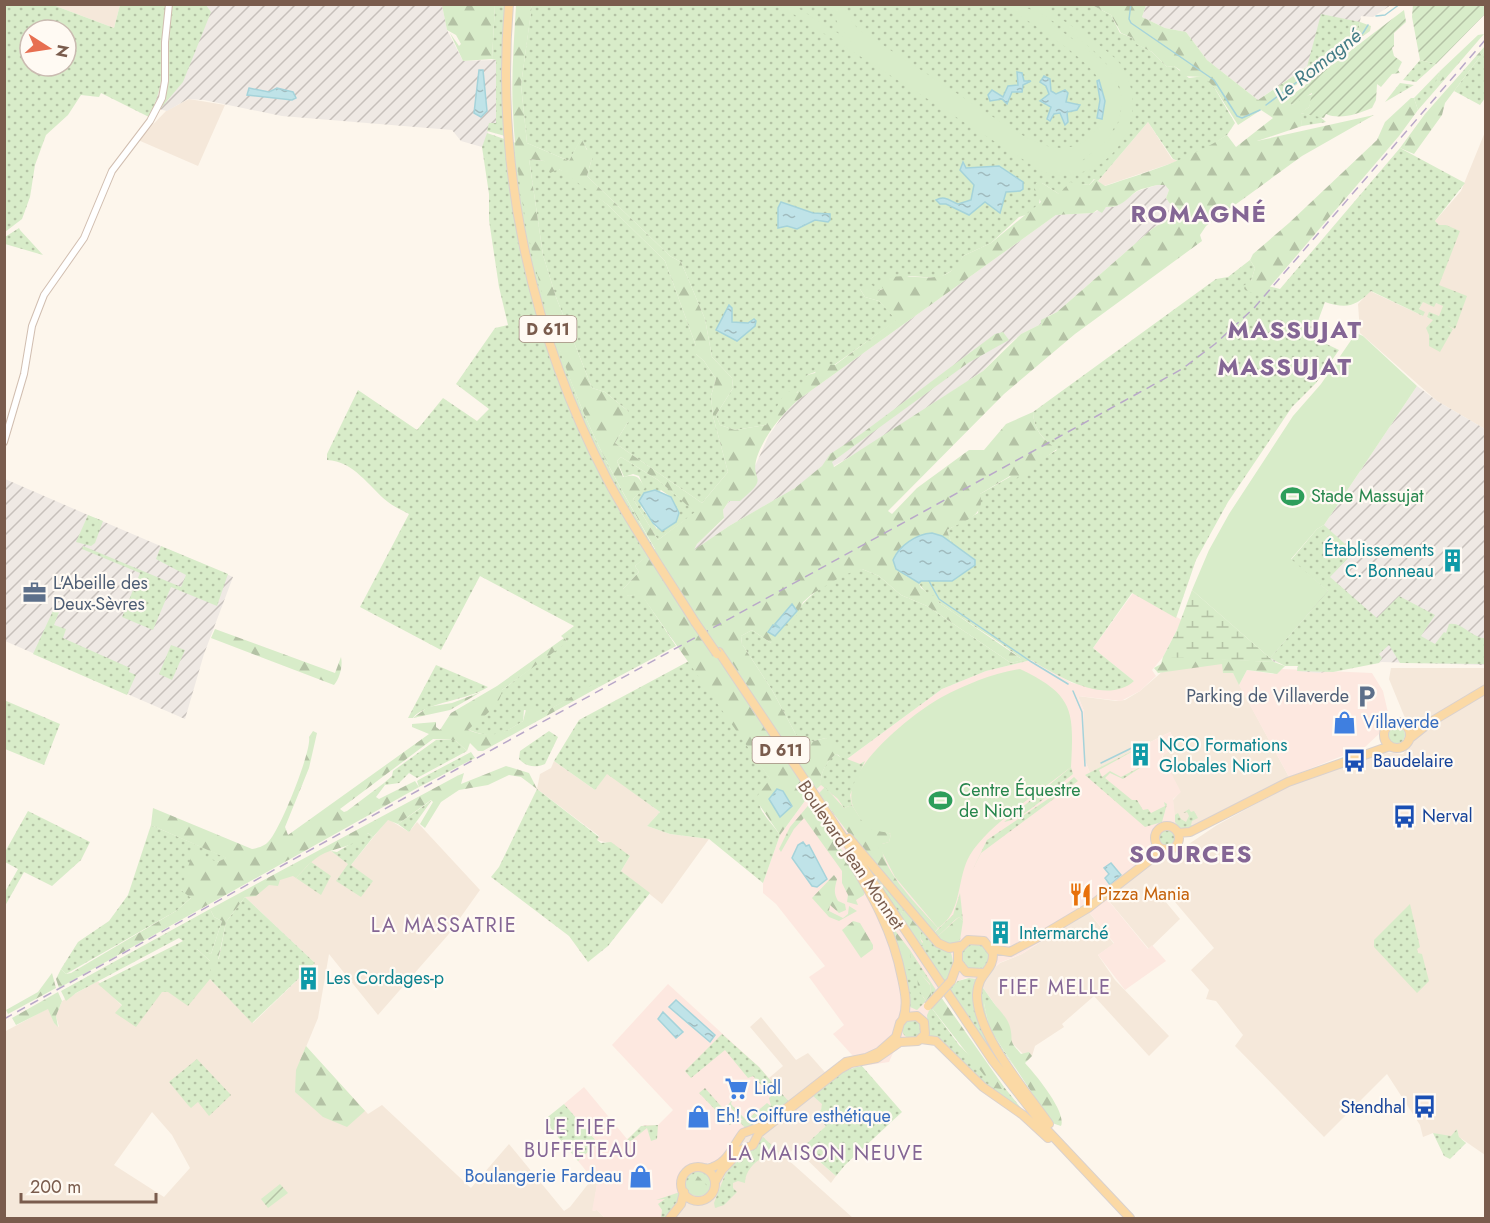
<svg xmlns="http://www.w3.org/2000/svg" width="1490" height="1223" font-family="Jost,sans-serif">
	<style>
		.residential { fill: #f5e8da; fill-rule: evenodd }
		.commercial { fill: #fde8e0 }
		.industrial { fill: url(#industrial-furrows) }
		.grass { fill: url(#grass-dots); fill-rule: evenodd }
		.forest { fill: url(#forest-firs); fill-rule: evenodd }
		.wetland { fill: url(#wetland-marsh) }
		.garden { fill: url(#garden-furrows) }
		.pitch { fill: #d8ecc9 }
		.water { fill: url(#water-ripples); stroke: #a5d3da; stroke-width: 1.5 }
		.lines { fill: none; stroke-linecap: round; stroke-linejoin: round }
		.stream { stroke: #a5d3da; stroke-width: 1.5 }
		.minor-casing { stroke: #d1beb0; stroke-width: 8 }
		.major-casing { stroke: #dad1cd; stroke-width: 10 }
		.minor { stroke: #fff; stroke-width: 6 }
		.major { stroke: #fbd9a5; stroke-width: 8 }
		.rail { stroke: #b9a8c9; stroke-width: 1.5; stroke-dasharray: 9 6; stroke-linecap: butt }
		.major-bridge-casing { stroke: #dad1cd; stroke-width: 10; stroke-linecap: butt }
		.major-bridge { stroke: #fbd9a5; stroke-width: 8 }
		.labels { text-anchor: middle; dominant-baseline: central; stroke-width: 4.5; stroke-linejoin: round; paint-order: stroke }
		.shield { fill: #fffaf3; stroke: #a28b7f; stroke-width: 1.5 }
		.shield-label { font-size: 16px; font-weight: bold; fill: #7a5c4d }
		.leisure-label { font-size: 18px; fill: #27864d; stroke: #fffaf3; text-anchor: start }
		.culture-label { font-size: 18px; fill: #0d838f; stroke: #fffaf3; text-anchor: start }
		.service-label { font-size: 18px; fill: #4e5e75; stroke: #fffaf3; text-anchor: start }
		.shop-label { font-size: 18px; fill: #366cbe; stroke: #fffaf3; text-anchor: start }
		.transit-label { font-size: 18px; fill: #164399; stroke: #fffaf3; text-anchor: start }
		.street-label { font-size: 18px; fill: #7a5c4d; stroke: #fffaf3 }
		.food-label { font-size: 18px; fill: #c56008; stroke: #fffaf3; text-anchor: start }
		.water-label { font-size: 20px; font-style: italic; fill: #437c86; stroke: #fffaf3 }
		.neighbourhood-label { font-size: 20px; letter-spacing: 1.5px; fill: #846695; stroke: #fffaf3 }
		.district-label { font-size: 24px; font-weight: bold; letter-spacing: 1.5px; fill: #846695; stroke: #fffaf3 }
	</style>
	<defs>
		<pattern id="industrial-furrows" width="10" height="10" patternUnits="userSpaceOnUse" patternTransform="scale(1.5)"><rect width="10" height="10" fill="#efe9e4"/><path d="M-1 1l2-2M0 10L10 0M9 11l2-2" fill="none" stroke="#c7c0bb"/></pattern>
		<pattern id="grass-dots" width="8" height="8" patternUnits="userSpaceOnUse" patternTransform="scale(1.5)"><rect width="8" height="8" fill="#d8ecc9"/><path d="M2 2h.1M6 6h.1" fill="none" stroke="#b4c2a5" stroke-width="1.8" stroke-linecap="round"/></pattern>
		<pattern id="forest-firs" width="22" height="20" patternUnits="userSpaceOnUse" patternTransform="scale(1.5)"><rect width="22" height="20" fill="#d8ecc9"/><path d="M5 1l3.5 6h-7zM16 11l3.5 6h-7z" fill="#b4c2a5"/></pattern>
		<pattern id="wetland-marsh" width="20" height="14" patternUnits="userSpaceOnUse" patternTransform="scale(1.5)"><rect width="20" height="14" fill="#d8ecc9"/><path d="M1 5h8M5 5V1M11 12h8M15 12V8" fill="none" stroke="#b4c2a5"/></pattern>
		<pattern id="garden-furrows" width="10" height="10" patternUnits="userSpaceOnUse" patternTransform="scale(1.5)"><rect width="10" height="10" fill="#d8ecc9"/><path d="M-1 1l2-2M0 10L10 0M9 11l2-2" fill="none" stroke="#b4c2a5"/></pattern>
		<pattern id="water-ripples" width="26" height="14" patternUnits="userSpaceOnUse" patternTransform="scale(1.5)"><rect width="26" height="14" fill="#bfe3e8"/><path d="M2 4q2-2 4 0t4 0M15 11q2-2 4 0t4 0" fill="none" stroke="#a0bbbe"/></pattern>
	</defs>
	<rect width="100%" height="100%" fill="#fdf6ec"/>
	<path class="residential" d="M53 5H120L114 28Z
		M189 99 225 105 198 166 138 140 166 111Z
		M1148 122 1172 159 1178 161 1104 186 1098 181Z
		M1485 132V429L1437 401 1360 333 1358 304 1370 291 1423 316 1419 309 1423 302 1436 303 1444 306 1439 316 1427 317 1455 328 1439 285 1446 225H1439L1435 221 1461 191Z
		M1217 664H1222L1233 673 1289 777 1195 827 1181 829 1174 820 1173 800 1180 792 1162 758 1165 752 1178 746 1170 732 1090 773 1084 758V711L1078 696 1116 701 1125 700 1140 691 1163 671Z
		M1391 668H1485V1155L1459 1137 1457 1129 1451 1137 1433 1133 1423 1137 1420 1125 1387 1074 1324 1137 1235 1046 1243 1035 1216 1001 1206 999 1209 990 1191 970 1214 948 1164 889 1160 895 1180 919 1149 949 1103 894 1127 875 1155 846 1166 851 1177 852 1217 825 1289 786 1384 752 1403 754 1413 740 1424 731V722H1410L1405 718 1389 679Z
		M554 761 595 790 607 773 660 812 647 826 670 834 709 839 662 904 621 871 630 856 608 843 597 840 599 836 537 789 540 774 551 768Z
		M388 819 409 832 417 822 480 890 448 935 378 1015 329 954 318 1018 306 1047 368 1114 382 1105 471 1188 509 1144 564 1211 570 1207 592 1179 597 1184 593 1211 597 1210 605 1218H5L4 1032 49 1008 54 1023 59 1027 56 1016 62 1001 98 981 122 1006 116 1013 162 992 210 979 253 1023 315 963 245 897 328 849 351 865ZM152 1112 172 1135 190 1168 164 1197 114 1165Z
		M1088 911 1114 944 1098 955 1115 980 1169 1036 1149 1056 1094 996 1062 1024 1064 1027 1035 1046 1032 1056 1029 1052 1024 1055 1010 1041 1009 1024 981 985 984 977 1000 963 1022 954Z
		M761 1017 796 1060 808 1053 831 1079 821 1110 826 1126 803 1147 836 1176 831 1183 795 1148 785 1157 853 1218H665L679 1202 680 1178 686 1168 697 1164 708 1165 789 1103 769 1078 783 1066 750 1027Z"/>
	<path class="commercial" d="M1133 593 1182 620 1163 657 1152 670 1156 676 1140 691 1121 701 1078 696 1084 711V758L1090 773 1170 732 1178 746 1162 756 1181 792 1173 799 1176 824 1157 826 1153 834V850L1103 894 1148 949 1152 945 1166 961 1125 990 1098 955 1114 943 1088 911 1022 954 999 963 988 975 976 979 966 978 958 981 931 1007 927 1018 929 1029 926 1043 901 1047 893 1053 889 1062 862 1066 833 1034 844 1025 809 977 825 966 776 904 763 893V883L780 835 807 798 847 759 942 689 986 671 1031 660 1072 683 1085 685 1134 681 1093 648Z
		M1282 669 1372 673 1383 691 1389 717 1380 733 1365 747 1289 777 1239 685 1247 670 1273 674Z
		M668 984 759 1067 785 1096 721 1160 686 1168 680 1178 681 1195 665 1218H605L597 1210 592 1211 597 1184 578 1161 598 1143 564 1104 584 1087 627 1139 644 1125H658L673 1110 612 1045Z"/>
	<path class="industrial" d="M161 5H442L447 30 463 61 496 60V124H489L487 137 482 147 461 141 452 130 282 116 204 100 188 99 167 111 159 109 139 113 143 108Z
		M1146 5H1391L1373 17 1361 16 1358 31 1258 100 1207 60 1186 32 1165 28 1142 17Z
		M1157 185H1165L1169 190 1166 198 1176 213 1152 229 1057 312 1048 316 1041 324 1021 334 1003 349 983 371 867 447 729 526 693 551 697 544 724 519 723 510 756 464 769 435 787 410 798 400 1056 215 1093 213 1106 207H1114L1138 191Z
		M1417 386 1437 401 1485 429V665L1382 662 1319 673 1297 671 1298 666 1274 662 1270 658 1291 560 1324 525Z
		M5 479 88 515 77 542 95 518 233 577 204 654 185 719 5 641Z"/>
	<path class="grass" d="M532 4 1092 5 1111 15 1120 33 1133 38 1135 43 1152 52 1167 67 1174 66 1189 78 1204 76 1214 87 1235 123 1227 135 1201 152 1178 161 1173 159 1148 122 1098 181 1094 179 1089 185 1082 184 1059 194 1042 183 1039 204 1029 214 1019 217 991 243 963 256 958 267 939 278 909 276 878 291 860 289 865 297 879 301 897 320 834 365 807 375 803 386 766 425 735 430 720 425 716 415 733 388 732 378 712 357 705 319 681 262 670 256 587 176 592 158 581 139 569 161 527 143 521 85Z
		M5 5H53L114 28 120 5H167C165 43 167 82 149 117L101 93 99 97 81 95 68 115 46 135 35 165 30 197 22 219 5 232ZM30 30H66V66H30Z
		M171 5H206L211 12 183 82 161 108Z
		M495 5H505V136L487 131 489 123H496V60L492 59Z
		M1321 14 1360 22 1358 31 1307 67Z
		M1485 50V98L1480 105 1454 91Z
		M1420 60 1436 64 1416 82 1403 80Z
		M1440 71 1436 83 1445 79 1418 110 1414 98Z
		M1400 83 1414 85 1385 102Z
		M1300 113 1319 116 1326 122 1302 126Z
		M487 133 516 143C528 240 549 335 589 425 608 468 632 508 655 550L635 566 639 572 623 589V594L630 596 640 592 676 646 599 687 594 685 543 713 524 710 523 721C501 735 493 740 467 729L494 706 502 690 567 641 561 636 574 626 480 576 441 650 360 607 409 514C402 510 394 507 388 502 368 486 354 461 327 460V454L358 390 417 430 443 398 477 421 489 409 456 384 495 328 508 325 499 287 489 220V194L482 147Z
		M1400 148 1465 183 1435 221 1439 225H1446L1460 231 1439 285 1467 296 1455 329 1448 326 1453 329 1440 352 1429 346V335L1426 328 1433 320 1427 317 1429 312 1439 316 1443 306 1436 303 1434 307 1423 302 1419 309 1425 312 1423 316 1371 291C1355 307 1346 309 1325 302L1312 337 1339 350 1316 383 1292 407 1228 502 1196 560 1176 618 1132 593 1093 648 1134 681C1106 706 1058 676 1031 660L986 671 942 689 847 759 860 764 865 761 850 795 852 805 844 808 838 799 821 785C820 772 826 762 836 754L840 757 826 738 801 744 772 690 742 644 741 636 752 630 771 643C792 616 824 571 862 569L879 576 901 595 927 606 1011 663 1022 660C1004 641 925 600 919 583L921 581 952 580 975 565 951 542 947 530 978 513 980 494 1057 450C1043 438 1034 431 1033 412L1216 279 1228 277 1250 260 1255 268 1251 281 1255 293 1268 286 1280 289Z
		M529 159 544 161 570 175 608 205 665 261 696 346V354L704 361 716 379 711 396 713 416 728 472 702 503 615 443 628 422V411L605 392 592 388 556 297 543 255Z
		M19 228 20 230 43 255 5 244V237Z
		M621 457 658 480 696 512 658 540 633 499 644 488 639 476 633 474 624 477 617 461ZM661 490 671 497 657 529 641 507Z
		M88 515 103 521 95 543 91 546 76 542Z
		M1324 525 1354 552 1330 577 1377 618 1399 596 1435 615 1421 636 1435 644 1444 632 1446 633 1449 624C1461 621 1472 638 1485 638V664L1400 663 1389 645 1379 654 1382 658 1379 663 1333 672 1297 671 1298 666H1285L1270 658 1328 591 1291 560 1317 529Z
		M83 546 181 587 186 575 156 559 161 546 228 574 217 606 171 587 153 630 122 617 140 573 82 549Z
		M57 602 59 612 54 625 66 629 63 638 130 668 129 672 136 675 127 695 33 654Z
		M171 645 185 650 172 680 159 674Z
		M689 661 771 780C749 807 762 809 780 835L763 883 709 839 670 834 647 826 660 812 607 774 595 790 554 761 579 720Z
		M436 665 488 687C469 700 423 703 413 718H408Z
		M4 700 60 724 44 765 5 749Z
		M1387 735a9 9 0 1 1 18 0a9 9 0 1 1-18 0Z
		M549 731 558 737 545 764C536 768 526 767 519 759L520 751Z
		M436 740H455L467 751 417 778 409 773 399 783 385 785 384 783 392 776 393 771Z
		M1146 744 1099 770 1102 777 1110 771 1121 777 1146 764 1123 779 1110 773 1105 778 1132 800H1137L1143 810 1148 809 1151 813 1165 806 1164 802 1167 804 1162 822 1145 827 1085 775Z
		M471 752 475 758 419 787 417 781 420 779Z
		M1071 767 1073 774C1056 787 1024 820 1004 822Z
		M1074 777 1078 781 981 853 972 871 987 840 1051 797Z
		M537 789 599 837 597 840 601 843 611 842 630 856 621 871 650 893 608 946 588 962 569 936 491 877 499 867Z
		M432 800 409 832 398 824Z
		M1189 809 1191 812 1194 811 1198 818 1192 821 1191 825 1195 827C1186 831 1181 831 1175 822V815L1178 813 1181 819 1186 822 1189 816 1187 812 1183 813Z
		M28 811 90 842 81 860 52 886 24 872 5 906V892L18 869 5 862V852Z
		M151 825 227 858 217 862 181 890 192 897 176 911 66 974 61 969 78 942 109 921 128 895Z
		M1159 837a8 8 0 1 1 16 0a8 8 0 1 1-16 0Z
		M368 833 373 837 351 865 373 881 361 897 336 881 348 864 331 851 337 852Z
		M858 853 903 909 901 916 920 945 923 942 920 938 922 929 939 948 951 953C955 965 953 974 943 983Z
		M311 862 331 876 321 895 296 878Z
		M960 893 963 921 959 917 956 919 937 937 934 933 953 915Z
		M245 897 315 963 252 1023 210 979 188 1006 168 992H162L136 1027 115 1013 122 1005 98 984 183 941 179 938 76 993 66 1001 61 991 210 909 214 917 222 921 211 954 197 949 210 961V973L219 958 226 922Z
		M878 900 895 928 901 957 910 950 936 990 931 996 930 984 917 970 923 997 926 1001 917 1010 910 1007Z
		M1410 904 1420 947 1417 949 1418 953 1422 954 1429 981 1417 993 1374 947V940Z
		M981 942 991 957 983 970 973 972 962 965 961 952 967 944Z
		M969 978 976 979V1006L1022 1095 948 990 958 981Z
		M981 985 993 1002 984 1003 989 1028 1016 1069C997 1043 977 1018 981 985Z
		M931 1007 959 1045 1002 1089 1004 1087 1029 1118 995 1093 934 1037 928 1035 927 1015Z
		M902 1029a10 10 0 1 1 20 0a10 10 0 1 1-20 0Z
		M722 1034 759 1067 790 1103 774 1117 746 1129 738 1120H743L728 1105 732 1100 731 1104 745 1119 749 1118 767 1103 771 1106 769 1098 771 1096 753 1076 748 1078 725 1050 691 1078 685 1071Z
		M197 1059 231 1095 209 1116 198 1102 191 1108 188 1105 169 1082Z
		M862 1066 902 1112 845 1165 836 1176 803 1147 826 1126 815 1115 821 1110 822 1104 812 1095C827 1082 842 1069 862 1066Z
		M705 1088 734 1121 730 1125 699 1093Z
		M564 1104 598 1143 578 1161 544 1120Z
		M658 1125 657 1139 651 1141 647 1128 631 1141 627 1140 641 1126Z
		M1457 1129 1459 1137 1466 1143 1450 1159 1444 1156 1433 1133 1451 1136Z
		M763 1137 779 1152C766 1153 745 1165 745 1183L738 1181 733 1183V1188L737 1192 724 1205 715 1208 714 1203 725 1175 743 1152 754 1150Z
		M685 1183a13 13 0 1 1 26 0a13 13 0 1 1-26 0Z
		M680 1192 679 1202 665 1218H661L662 1210 658 1204 665 1199 656 1200Z"/>
	<path class="forest" d="M442 5H495L492 59 463 61 450 33 459 46 461 44 456 35 447 30Z
		M516 5H532L521 85 527 143 569 161 581 138 587 150H593L596 156 592 158 587 176 670 256 681 262 705 319 712 357 732 378 733 388 716 415 720 425 735 430 766 425 786 391 797 393 807 375 815 373 820 364 835 365 896 320 879 301 865 297 860 289 872 285 878 291 883 289 879 281C910 266 943 295 963 256L991 243 1041 202 1034 190 1036 183H1042L1059 194 1070 182 1089 185 1095 179 1105 186C1147 172 1189 160 1227 135L1236 147 1273 118 1261 110 1238 125 1214 87 1204 77 1181 76 1180 70 1174 66 1167 67 1152 52 1134 43 1133 38 1121 33 1111 15 1092 5H1146L1142 17 1165 28 1186 32 1207 60 1258 100 1358 32 1360 22 1371 26 1370 31 1285 93 1292 105 1305 96 1314 94 1309 107 1301 113 1302 126 1257 141 1374 115 1302 156 1206 226 1200 235 1202 241 1075 334 1004 394 888 511 892 514 917 488 969 450H984L1006 424 1033 412C1034 430 1042 439 1057 449L1014 480 1010 476 980 494C986 516 964 521 947 530L951 542 937 534C921 538 903 541 894 557L906 576 919 583 921 588 932 596 940 595 938 602 1023 660 1011 663 927 606 901 595 879 576 862 569 844 575 812 594 803 602 796 617 775 642 771 643 752 630 741 636 742 644 772 690 801 744 826 738 834 743 846 759 836 754C826 762 820 773 821 785L807 798 780 835 758 803V795L770 779 640 593 630 596 623 595V589L639 572 635 566 655 549C632 508 608 468 589 425 546 328 518 218 513 113 511 77 514 41 516 5ZM529 159 544 161 550 173 559 169 608 205 665 261 696 346V354L704 361 716 379 711 396 713 416 728 472 702 503 615 443 628 422V411L605 392 592 388 556 297 543 255ZM1157 185H1165L1169 190 1166 198 1176 213 1152 229 1057 312 1041 320V324L1021 334 983 371 834 467 832 462 968 363 1009 340 1003 332 995 334 861 434 830 454 822 466 795 488 729 526 694 550 697 544 724 518 723 510 729 501H740C772 475 749 482 757 457 764 436 782 414 798 400L1056 215 1093 213 1097 210 1102 213 1106 207C1121 208 1126 199 1137 191 1143 188 1151 187 1157 185ZM621 457 658 480 695 512 658 540 633 499 645 488C638 476 637 474 623 477L617 461Z
		M1484 34 1445 79 1435 84 1440 71 1478 35Z
		M1485 46V50L1445 103 1442 115 1414 154 1400 148 1425 114Z
		M1411 98H1414L1418 110 1399 136 1268 289 1261 296 1245 290 1243 286 1251 281 1255 268 1250 260 1253 254 1289 223 1377 140 1385 122Z
		M215 629 335 673 341 657C343 665 340 678 334 685L211 638Z
		M564 638 567 641 565 644 502 690C501 707 479 719 468 730 491 739 503 734 523 721L527 706 543 713 594 684 599 687 483 751H478L470 743 467 751 455 740 433 739 340 809 344 812 347 811 384 783 385 785 376 797 379 799 415 781 419 787 59 988 56 979 61 969 66 974 71 973 176 911 191 898 181 890 193 851 217 862 226 858 151 825 153 808 252 849C258 848 265 846 269 841 281 828 312 750 309 737L313 731 317 733 309 768 285 827 288 835 429 734 412 727V724L436 722V727L440 730 451 713 497 686Z
		M1167 656 1274 662 1285 666 1277 674 1247 670 1239 685 1233 673H1223L1222 664 1158 673 1154 668 1161 664 1163 657Z
		M481 692 450 710 413 718 428 707 452 703Z
		M506 766 529 773 537 789 521 777 509 775 488 785 459 790 441 802 425 828 420 824 433 802 431 800 398 824 388 820 373 837 368 833C357 844 343 847 330 851 316 855 305 868 296 878L293 876 280 880 278 886 269 885 256 896 245 897 226 922 215 975 210 974V961L194 946 211 954 222 921 214 917 210 909 457 776 464 773 461 784Z
		M825 787 844 808 852 805C868 831 865 824 891 834L889 842 882 844C879 868 922 910 938 928L934 933C894 887 853 843 819 793Z
		M812 801 865 889 864 895 856 900 858 905 847 902 848 895 842 883V871L804 818 794 829 781 852 779 849 790 827Z
		M834 875 837 879C835 888 833 892 838 901L845 904 846 910 839 913 830 905 829 911 843 918 848 914 849 906 857 911 839 921 829 917 812 898Z
		M903 909 922 929 920 938 923 945H920L901 916Z
		M959 917 963 921 960 940 956 944H945L937 937Z
		M853 921 860 923 873 945V949L861 958 842 930Z
		M893 928 910 950 911 969 905 970Z
		M917 969 930 985 931 996 926 1001 918 989Z
		M52 973 56 988 8 1014 6 1010 38 992Z
		M58 992 62 1001 56 1016 58 1027 54 1023 48 1009 16 1025 12 1018Z
		M941 997 1004 1087 1002 1089 994 1088 931 1007Z
		M988 1001 993 1002C998 1009 1008 1018 1010 1027 1014 1043 1007 1038 1021 1054L1029 1052 1032 1056 1025 1063C1035 1074 1067 1112 1061 1126L1052 1123 989 1028 984 1003Z
		M306 1046 365 1111 347 1127 323 1117 295 1092 296 1070Z
		M695 1173 709 1188 697 1196 688 1183Z"/>
	<path class="wetland" d="M1192 590 1270 658 1274 662 1163 657 1177 630Z"/>
	<path class="garden" d="M1413 4 1485 5V14L1436 64 1420 60 1412 17Z
		M1404 10 1406 22 1394 33V46L1392 48 1394 56 1402 62 1398 70 1400 73 1392 74 1381 87 1377 84 1376 100 1372 108C1358 114 1340 120 1326 114L1324 118 1300 113 1309 107 1312 93 1292 105 1287 99Z
		M280 1184 288 1193 268 1208 261 1199Z"/>
	<path class="pitch" d="M779 5H793L857 45C844 34 834 23 832 5H844L847 15 858 29 1010 128C1025 137 1042 148 1061 148 1096 148 1116 108 1098 78 1084 55 1027 21 1004 5 1035 5 1040 16 1064 33 1102 59 1145 90 1106 140 1099 149 1089 154 1082 161 1098 154 1111 141 1117 126 1142 66 1068 33 1028 5H1039C1058 17 1111 50 1121 65 1156 119 1107 190 1043 172Z
		M1356 333 1363 336 1417 386 1324 525 1317 529 1291 559 1328 591 1270 658 1192 590 1209 550 1229 514 1293 416 1321 384Z
		M1020 669C1074 695 1074 710 1071 767 1043 789 987 826 970 855 956 879 963 912 938 928L895 877 881 850 876 846V841L882 844 889 842 891 834C884 831 879 832 873 830 865 828 859 816 855 810 833 775 914 712 942 697 965 685 993 673 1020 669Z"/>
	<path class="water" d="M479 70H483L487 111 481 117 474 113Z
		M1017 72 1022 73 1024 81H1031L1023 85 1022 92H1012L1007 104 1002 99 990 101 988 95 992 90 1003 97 1008 86 1018 85Z
		M1044 76 1050 79 1051 91 1056 94 1065 90 1068 93 1066 102 1080 105 1077 110 1067 112 1068 122 1065 125 1060 113 1054 114 1050 121 1047 119 1051 107 1040 101 1049 94 1046 86 1040 82Z
		M1099 80 1105 101 1102 119 1097 118 1100 100 1097 81Z
		M249 88 269 92 277 88 293 92 296 98 292 100 247 95Z
		M963 162 966 168 999 166 1023 182V189L1020 191 1006 192 1000 213 985 202 969 215 946 204H940L936 200C945 195 950 201 958 204L971 200 974 185 960 170Z
		M781 202 813 213 830 214V220L828 222 815 220 797 229 787 226 778 228V208Z
		M729 305 732 308V322L748 323 754 319 756 321 755 326 737 341 716 330Z
		M655 490 671 497 679 513 676 522 662 531 653 523 639 501 644 493Z
		M932 533 942 536 975 560V565L952 581H921L919 583 896 569 893 560C899 546 916 534 932 533Z
		M792 604 797 611 775 636 768 632 773 625 780 628 775 624Z
		M777 789 783 791 792 806 780 817 769 799Z
		M803 842 806 846 809 845 827 879 817 887 812 886 792 858 798 845Z
		M1111 863 1121 875 1110 885 1105 878 1109 874 1104 868Z
		M676 1000 715 1035 710 1042 669 1007Z
		M663 1012 683 1032 676 1038 658 1019Z"/>
	<g class="lines">
		<path class="stream" d="M1131 4 1129 19 1131 23 1214 80 1237 116 1242 118 1260 110
			M1376 16 1385 15 1400 4
			M1266 105 1363 33 1368 25
			M929 581 939 599 1030 661 1068 684
			M1073 691 1082 712 1085 766
			M1101 763 1144 742"/>
		<defs>
			<path id="minor" d="M4 442 24 374 32 326 44 295 84 238 112 171 150 121 162 98 165 81V42L169 4"/>
			<path id="major" d="M509 4C495 167 531 334 607 479 633 528 665 574 695 622
				M719 652 993 1061 1047 1130 1130 1218
				M1384 735a13 13 0 1 1 26 0a13 13 0 1 1-26 0Z
				M1409 739 1429 723 1486 689
				M1155 838a12 12 0 1 1 24 0a12 12 0 1 1-24 0Z
				M1178 833 1190 832 1288 782 1390 746
				M849 838 938 943 949 948 960 946
				M848 855C872 895 893 931 902 978 905 992 908 1005 903 1019
				M992 949 1010 952 1046 933 1088 908 1164 849
				M983 973 966 972 958 962V950L968 940 984 941 993 953C994 972 978 971 977 995 977 1035 1026 1091 1049 1124
				M951 981 958 962
				M921 1039 936 1041 983 1087 1023 1115 1048 1138
				M681 1184a17 17 0 1 1 34 0a17 17 0 1 1-34 0Z
				M706 1169C728 1165 732 1147 743 1133L765 1125 846 1062 866 1058 879 1052 896 1037 900 1023 905 1017 917 1016 924 1022 925 1034 918 1041 900 1042 877 1058 851 1063 840 1069 759 1133 753 1145 741 1150 722 1170 715 1182
				M670 1218 681 1204 684 1192"/>
		</defs>
		<use href="#minor" class="minor-casing"/>
		<use href="#major" class="major-casing"/>
		<use href="#minor" class="minor"/>
		<use href="#major" class="major"/>
		<path class="rail" d="M4 1019 1182 369 1215 344 1254 308 1486 39"/>
		<defs>
			<path id="major-bridge" d="M695 622 717 654
				M928 1006 951 981"/>
		</defs>
		<use href="#major-bridge" class="major-bridge-casing"/>
		<use href="#major-bridge" class="major-bridge"/>
	</g>
	<defs>
		<symbol id="stadium-bare" viewBox="-9 -9 18 18"><path d="M0-5a6.5 5 0 1 0 0 10a6.5 5 0 1 0 0-10ZM-3.5-1.8h7v3.6h-7Z" fill="#2e9e5b" stroke="#fffaf3" stroke-width="2.5" paint-order="stroke"/></symbol>
		<symbol id="building-bare" viewBox="-9 -9 18 18"><path d="M-4-6H4V6H1V3H-1V6H-4ZM-2.5-4.3h1.7v1.8h-1.7ZM.8-4.3h1.7v1.8H.8ZM-2.5-1h1.7V.8h-1.7ZM.8-1h1.7V.8H.8Z" fill="#0f9aa8" stroke="#fffaf3" stroke-width="2.5" paint-order="stroke"/></symbol>
		<symbol id="office-bare" viewBox="-9 -9 18 18"><path d="M-6-3h4V-5.5h4V-3h4V5H-6ZM-1-4.5V-3h2v-1.5ZM-6 0V1H6V0Z" fill="#5c6f8a" stroke="#fffaf3" stroke-width="2.5" paint-order="stroke"/></symbol>
		<symbol id="parking-bare" viewBox="-9 -9 18 18"><path d="M-3.5-5.5H1a3.5 3.5 0 0 1 0 7H-1V5.5H-3.5ZM-1-3.4V-.6H.8a1.4 1.4 0 0 0 0-2.8Z" fill="#5c6f8a" stroke="#fffaf3" stroke-width="2.5" paint-order="stroke"/></symbol>
		<symbol id="shop-bare" viewBox="-9 -9 18 18"><path d="M-5-2.5h2.3a2.7 3.5 0 0 1 5.4 0H5L5.5 6h-11ZM-1.5-2.5h3a1.5 2.3 0 0 0-3 0Z" fill="#3f7fe0" stroke="#fffaf3" stroke-width="2.5" paint-order="stroke"/></symbol>
		<symbol id="bus-bare" viewBox="-9 -9 18 18"><path d="M-5-6H5V4H4V6H2V4H-2V6H-4V4H-5ZM-3.5-4V0h7V-4ZM-3.5 1.2v1.5H-2V1.2ZM2 1.2v1.5H3.5V1.2Z" fill="#1a4fb4" stroke="#fffaf3" stroke-width="2.5" paint-order="stroke"/></symbol>
		<symbol id="restaurant-bare" viewBox="-9 -9 18 18"><path d="M-5-6h1v4h1v-4h1v4h1v-4h1v5L-1.5 .5V6h-2V.5L-5-1ZM5-6V6H3V1.5H1.5Q1.5-4 5-6Z" fill="#e8710a" stroke="#fffaf3" stroke-width="2.5" paint-order="stroke"/></symbol>
		<symbol id="supermarket-bare" viewBox="-9 -9 18 18"><path d="M-6-5.5h2.5l.6 2H6L4.5 2H-2.5L-4.4-4H-6ZM-1.5 3.2a1.3 1.3 0 1 0 .1 0ZM3 3.2a1.3 1.3 0 1 0 .1 0Z" fill="#3f7fe0" stroke="#fffaf3" stroke-width="2.5" paint-order="stroke"/></symbol>
	</defs>
	<g fill-rule="evenodd">
		<use href="#stadium-bare" x="1276" y="480" width="33" height="33"/>
		<use href="#building-bare" x="1436" y="544" width="33" height="33"/>
		<use href="#office-bare" x="18" y="576" width="33" height="33"/>
		<use href="#parking-bare" x="1350" y="680" width="33" height="33"/>
		<use href="#shop-bare" x="1328" y="706" width="33" height="33"/>
		<use href="#building-bare" x="1124" y="738" width="33" height="33"/>
		<use href="#bus-bare" x="1338" y="744" width="33" height="33"/>
		<use href="#stadium-bare" x="924" y="784" width="33" height="33"/>
		<use href="#bus-bare" x="1388" y="800" width="33" height="33"/>
		<use href="#restaurant-bare" x="1064" y="878" width="33" height="33"/>
		<use href="#building-bare" x="984" y="916" width="33" height="33"/>
		<use href="#building-bare" x="292" y="962" width="33" height="33"/>
		<use href="#supermarket-bare" x="720" y="1072" width="33" height="33"/>
		<use href="#bus-bare" x="1408" y="1090" width="33" height="33"/>
		<use href="#shop-bare" x="682" y="1100" width="33" height="33"/>
		<use href="#shop-bare" x="624" y="1160" width="33" height="33"/>
	</g>
	<g class="labels">
		<g class="shield">
			<rect x="519.5" y="316" width="57" height="26" rx="4.5"/>
			<rect x="752.5" y="737" width="57" height="26" rx="4.5"/>
		</g>
		<g class="shield-label">
			<text x="548" y="329">D 611</text>
			<text x="781" y="750">D 611</text>
		</g>
		<g class="leisure-label">
			<text x="1311" y="496">Stade Massujat</text>
			<text x="959" y="790">Centre Équestre<tspan x="959" dy="21">de Niort</tspan></text>
		</g>
		<g class="culture-label">
			<text x="1434" y="550" text-anchor="end">Établissements<tspan x="1434" dy="21">C. Bonneau</tspan></text>
			<text x="1159" y="745">NCO Formations<tspan x="1159" dy="21">Globales Niort</tspan></text>
			<text x="1019" y="933">Intermarché</text>
			<text x="326" y="978">Les Cordages-p</text>
		</g>
		<g class="service-label">
			<text x="53" y="583">L'Abeille des<tspan x="53" dy="21">Deux-Sèvres</tspan></text>
			<text x="1349" y="696" text-anchor="end">Parking de Villaverde</text>
		</g>
		<g class="shop-label">
			<text x="1363" y="722">Villaverde</text>
			<text x="754" y="1088">Lidl</text>
			<text x="716" y="1116">Eh! Coiffure esthétique</text>
			<text x="622" y="1176" text-anchor="end">Boulangerie Fardeau</text>
		</g>
		<g class="transit-label">
			<text x="1373" y="761">Baudelaire</text>
			<text x="1422" y="816">Nerval</text>
			<text x="1406" y="1107" text-anchor="end">Stendhal</text>
		</g>
		<g class="street-label">
			<text transform="translate(851 855) rotate(56)">Boulevard Jean Monnet</text>
		</g>
		<g class="food-label">
			<text x="1098" y="894">Pizza Mania</text>
		</g>
		<g class="water-label">
			<text transform="translate(1318 65) rotate(-38)">Le Romagné</text>
		</g>
		<g class="neighbourhood-label">
			<text x="444" y="925">LA MASSATRIE</text>
			<text x="1055" y="987">FIEF MELLE</text>
			<text x="581" y="1127">LE FIEF<tspan x="581" dy="23">BUFFETEAU</tspan></text>
			<text x="826" y="1153">LA MAISON NEUVE</text>
		</g>
		<g class="district-label">
			<text x="1199" y="213">ROMAGNÉ</text>
			<text x="1295" y="329">MASSUJAT</text>
			<text x="1285" y="366">MASSUJAT</text>
			<text x="1191" y="853">SOURCES</text>
		</g>
	</g>
	<rect width="1490" height="1223" fill="none" stroke="#7a5c4d" stroke-width="12"/>
	<g transform="translate(48 48) rotate(102)"><circle r="28" fill="#fffaf3" stroke="#cabbb1" stroke-width="1.5"/>
	<path d="M0-4.5L10 22L0 15L-10 22Z" fill="#e76f51"/>
	<text y="-9" font-size="16" font-weight="bold" text-anchor="middle" fill="#7a5c4d">N</text>
	</g>
	<path d="M21 1193v9h135v-9" fill="none" stroke="#7a5c4d" stroke-width="3"/>
	<text x="30" y="1193" font-size="18" fill="#7a5c4d" stroke="#fffaf3" stroke-width="4.5" paint-order="stroke">200 m</text>
</svg>
